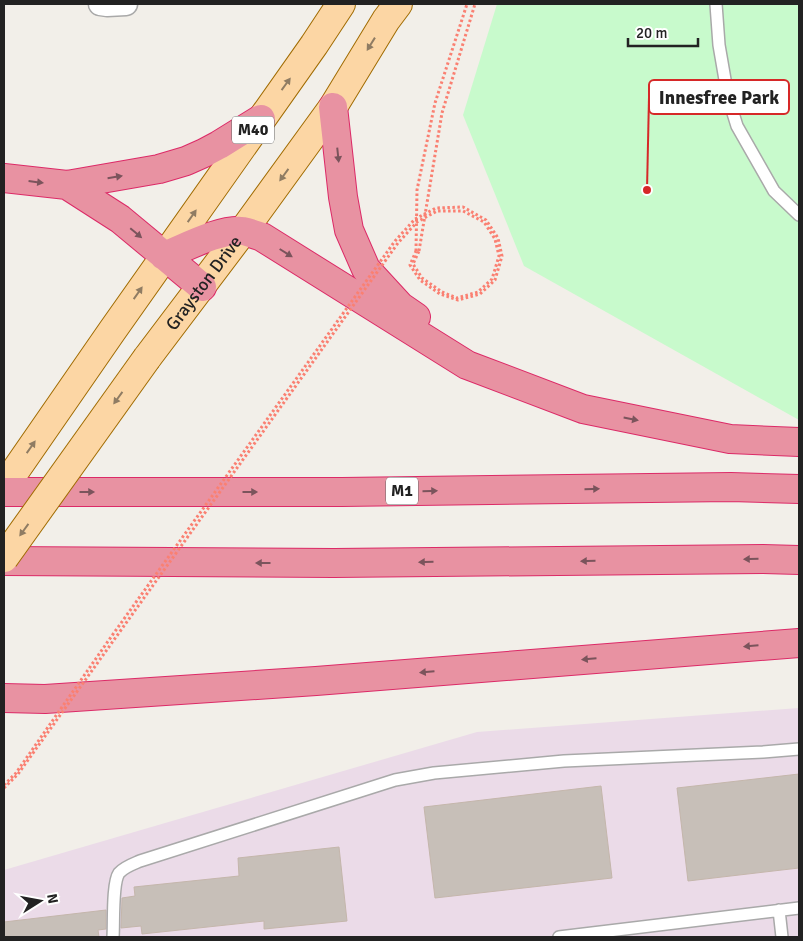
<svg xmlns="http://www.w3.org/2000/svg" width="803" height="941" font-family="Signika,sans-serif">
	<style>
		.industrial { fill: #ebdbe8 }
		.park { fill: #c8facc }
		.building { fill: #c7bfb8; stroke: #c4b6ab }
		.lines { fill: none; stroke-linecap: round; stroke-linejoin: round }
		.service-casing { stroke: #a9a9a9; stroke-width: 14 }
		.minor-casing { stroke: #a9a9a9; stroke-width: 25 }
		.primary-casing { stroke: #a06b00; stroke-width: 30 }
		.motorway-casing { stroke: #dc2a67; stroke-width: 30 }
		.path { stroke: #fa8072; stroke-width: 3; stroke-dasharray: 2.5 2.5; stroke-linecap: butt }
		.service { stroke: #fff; stroke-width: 11 }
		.minor { stroke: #fff; stroke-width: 22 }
		.primary { stroke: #fcd6a4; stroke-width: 28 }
		.motorway { stroke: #e892a2; stroke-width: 28 }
		.primary-bridge-casing { stroke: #a06b00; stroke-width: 30; stroke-linecap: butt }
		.path-bridge { stroke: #fa8072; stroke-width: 3; stroke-dasharray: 2.5 2.5; stroke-linecap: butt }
		.primary-bridge { stroke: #fcd6a4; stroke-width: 28 }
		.oneway { fill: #8f7c63 }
		.oneway2 { fill: #7b545c }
		.labels { text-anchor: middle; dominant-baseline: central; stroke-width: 4.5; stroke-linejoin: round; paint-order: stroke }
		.shield { fill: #fff; stroke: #646464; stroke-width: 1 }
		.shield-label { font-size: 16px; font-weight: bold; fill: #222 }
		.street-label { font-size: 18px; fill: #222; stroke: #fff }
		.leader { fill: none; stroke: #d62828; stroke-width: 2 }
		.callout-dot { fill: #d62828; stroke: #fff; stroke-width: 2 }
		.callout { fill: #fff; stroke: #d62828; stroke-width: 2 }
		.callout-label { font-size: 19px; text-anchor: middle; font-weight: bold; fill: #222 }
	</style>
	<rect width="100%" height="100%" fill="#f2efe9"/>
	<path class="industrial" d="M799 708V937H4V870L477 732Z"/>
	<path class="park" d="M497 4H799V420L524 266 463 115Z"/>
	<path class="building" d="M799 774V868L688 881 677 788Z
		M601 786 612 878 435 898 424 807Z
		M339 847 347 921 264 929V921L142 934 141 926 121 928 122 898 135 896 134 887 239 876 238 858Z
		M106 910V929L98 930 99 937H4V922Z"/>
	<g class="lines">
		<defs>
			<path id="service" d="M716 4 719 45 728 97 737 126 774 191 799 215
				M779 910 782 937
				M113 937C114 924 112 883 119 873 124 867 133 864 140 861L395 780 434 773 564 761 763 752 799 749
				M559 937 799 908"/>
			<path id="minor" d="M100 4 107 5 126 4"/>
			<g id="primary">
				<path id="s1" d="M147 358 243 231 333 107 386 20 398 4"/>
				<path d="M4 487 112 331 314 45 341 4"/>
			</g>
			<path id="motorway" d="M333 107 343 197 349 230 366 269 400 306 416 317
				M4 178 67 185 159 169 186 161 204 153 219 145 261 119
				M67 185 120 219 202 287
				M164 256C184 248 222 228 243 231 249 232 256 235 262 237L467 365 583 409 730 439 799 442
				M4 492H342L731 487 799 489
				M4 561 334 563 763 559 799 560
				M4 698 45 699 316 681 799 643"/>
		</defs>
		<use href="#service" class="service-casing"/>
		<use href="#minor" class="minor-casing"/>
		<use href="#primary" class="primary-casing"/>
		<use href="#motorway" class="motorway-casing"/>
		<path class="path" d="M416 251 417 190 435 103 467 4
			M419 251 442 113 475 4"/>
		<use href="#service" class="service"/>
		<use href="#minor" class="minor"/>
		<use href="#primary" class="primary"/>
		<use href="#motorway" class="motorway"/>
		<defs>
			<path id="primary-bridge" d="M4 558 147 358"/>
		</defs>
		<use href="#primary-bridge" class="primary-bridge-casing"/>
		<path class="path-bridge" d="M4 785 16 773 111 637 395 241 415 219 436 208 463 207 486 220 498 238 502 256 495 280 480 294 458 300 440 294 420 280 410 265 416 251
			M4 788 18 774 398 243 417 222 437 211H463L484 222 495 239 499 256 492 279 478 292 457 298 442 292 422 278 413 264 419 251"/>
		<use href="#primary-bridge" class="primary-bridge"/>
	</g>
	<defs><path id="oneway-solid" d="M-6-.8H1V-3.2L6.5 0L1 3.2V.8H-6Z" transform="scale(1.25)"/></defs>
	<g class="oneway">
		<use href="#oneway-solid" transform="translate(371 44) rotate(122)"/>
		<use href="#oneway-solid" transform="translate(286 84) rotate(-54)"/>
		<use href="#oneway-solid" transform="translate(284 175) rotate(126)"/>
		<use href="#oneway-solid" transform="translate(192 216) rotate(-55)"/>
		<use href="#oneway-solid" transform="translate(138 293) rotate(-55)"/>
		<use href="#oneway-solid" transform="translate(118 398) rotate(126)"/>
		<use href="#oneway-solid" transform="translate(31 447) rotate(-55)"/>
		<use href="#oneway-solid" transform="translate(24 530) rotate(126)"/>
	</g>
	<g class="oneway2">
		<use href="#oneway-solid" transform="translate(338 155) rotate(84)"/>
		<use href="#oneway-solid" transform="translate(115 177) rotate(-9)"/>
		<use href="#oneway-solid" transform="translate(36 182) rotate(7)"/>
		<use href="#oneway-solid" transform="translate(136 233) rotate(40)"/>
		<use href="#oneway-solid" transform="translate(286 253) rotate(32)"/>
		<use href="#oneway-solid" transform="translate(631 419) rotate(11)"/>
		<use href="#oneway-solid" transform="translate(592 489) rotate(-1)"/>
		<use href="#oneway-solid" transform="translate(430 491) rotate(-1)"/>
		<use href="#oneway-solid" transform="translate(87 492)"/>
		<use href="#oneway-solid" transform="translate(250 492)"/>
		<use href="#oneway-solid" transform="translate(751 559) rotate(179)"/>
		<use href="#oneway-solid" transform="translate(588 561) rotate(179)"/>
		<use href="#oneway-solid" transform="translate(426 562) rotate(179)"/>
		<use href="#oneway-solid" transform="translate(263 563) rotate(-180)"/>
		<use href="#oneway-solid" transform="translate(751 646) rotate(175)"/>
		<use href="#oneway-solid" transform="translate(589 659) rotate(175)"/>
		<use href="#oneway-solid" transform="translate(427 672) rotate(175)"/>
	</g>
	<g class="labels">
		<g class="shield">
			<rect x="232" y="116.5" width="42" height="27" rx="4"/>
			<rect x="386" y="477.5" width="32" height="27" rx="4"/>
		</g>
		<g class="shield-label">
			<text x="253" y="130">M40</text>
			<text x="402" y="491">M1</text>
		</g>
		<g class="street-label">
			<text stroke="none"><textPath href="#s1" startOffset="94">Grayston Drive</textPath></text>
		</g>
	</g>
	<path class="leader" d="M647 190L649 97"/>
	<circle class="callout-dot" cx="647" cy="190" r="5"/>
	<rect class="callout" x="649" y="80" width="140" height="34" rx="5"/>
	<g class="callout-label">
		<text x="719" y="104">Innesfree Park</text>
	</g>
	<rect width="803" height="941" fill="none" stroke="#222222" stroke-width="10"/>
	<g transform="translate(40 901) rotate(79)" stroke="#ffffff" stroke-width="4" paint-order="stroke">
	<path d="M0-4L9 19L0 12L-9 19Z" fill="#222222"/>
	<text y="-8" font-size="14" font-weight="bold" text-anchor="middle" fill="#222222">N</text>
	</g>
	<path d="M628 38v8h70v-8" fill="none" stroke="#222222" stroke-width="2.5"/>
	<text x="636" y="38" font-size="15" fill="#222222" stroke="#ffffff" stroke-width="4" paint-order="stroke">20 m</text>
</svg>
